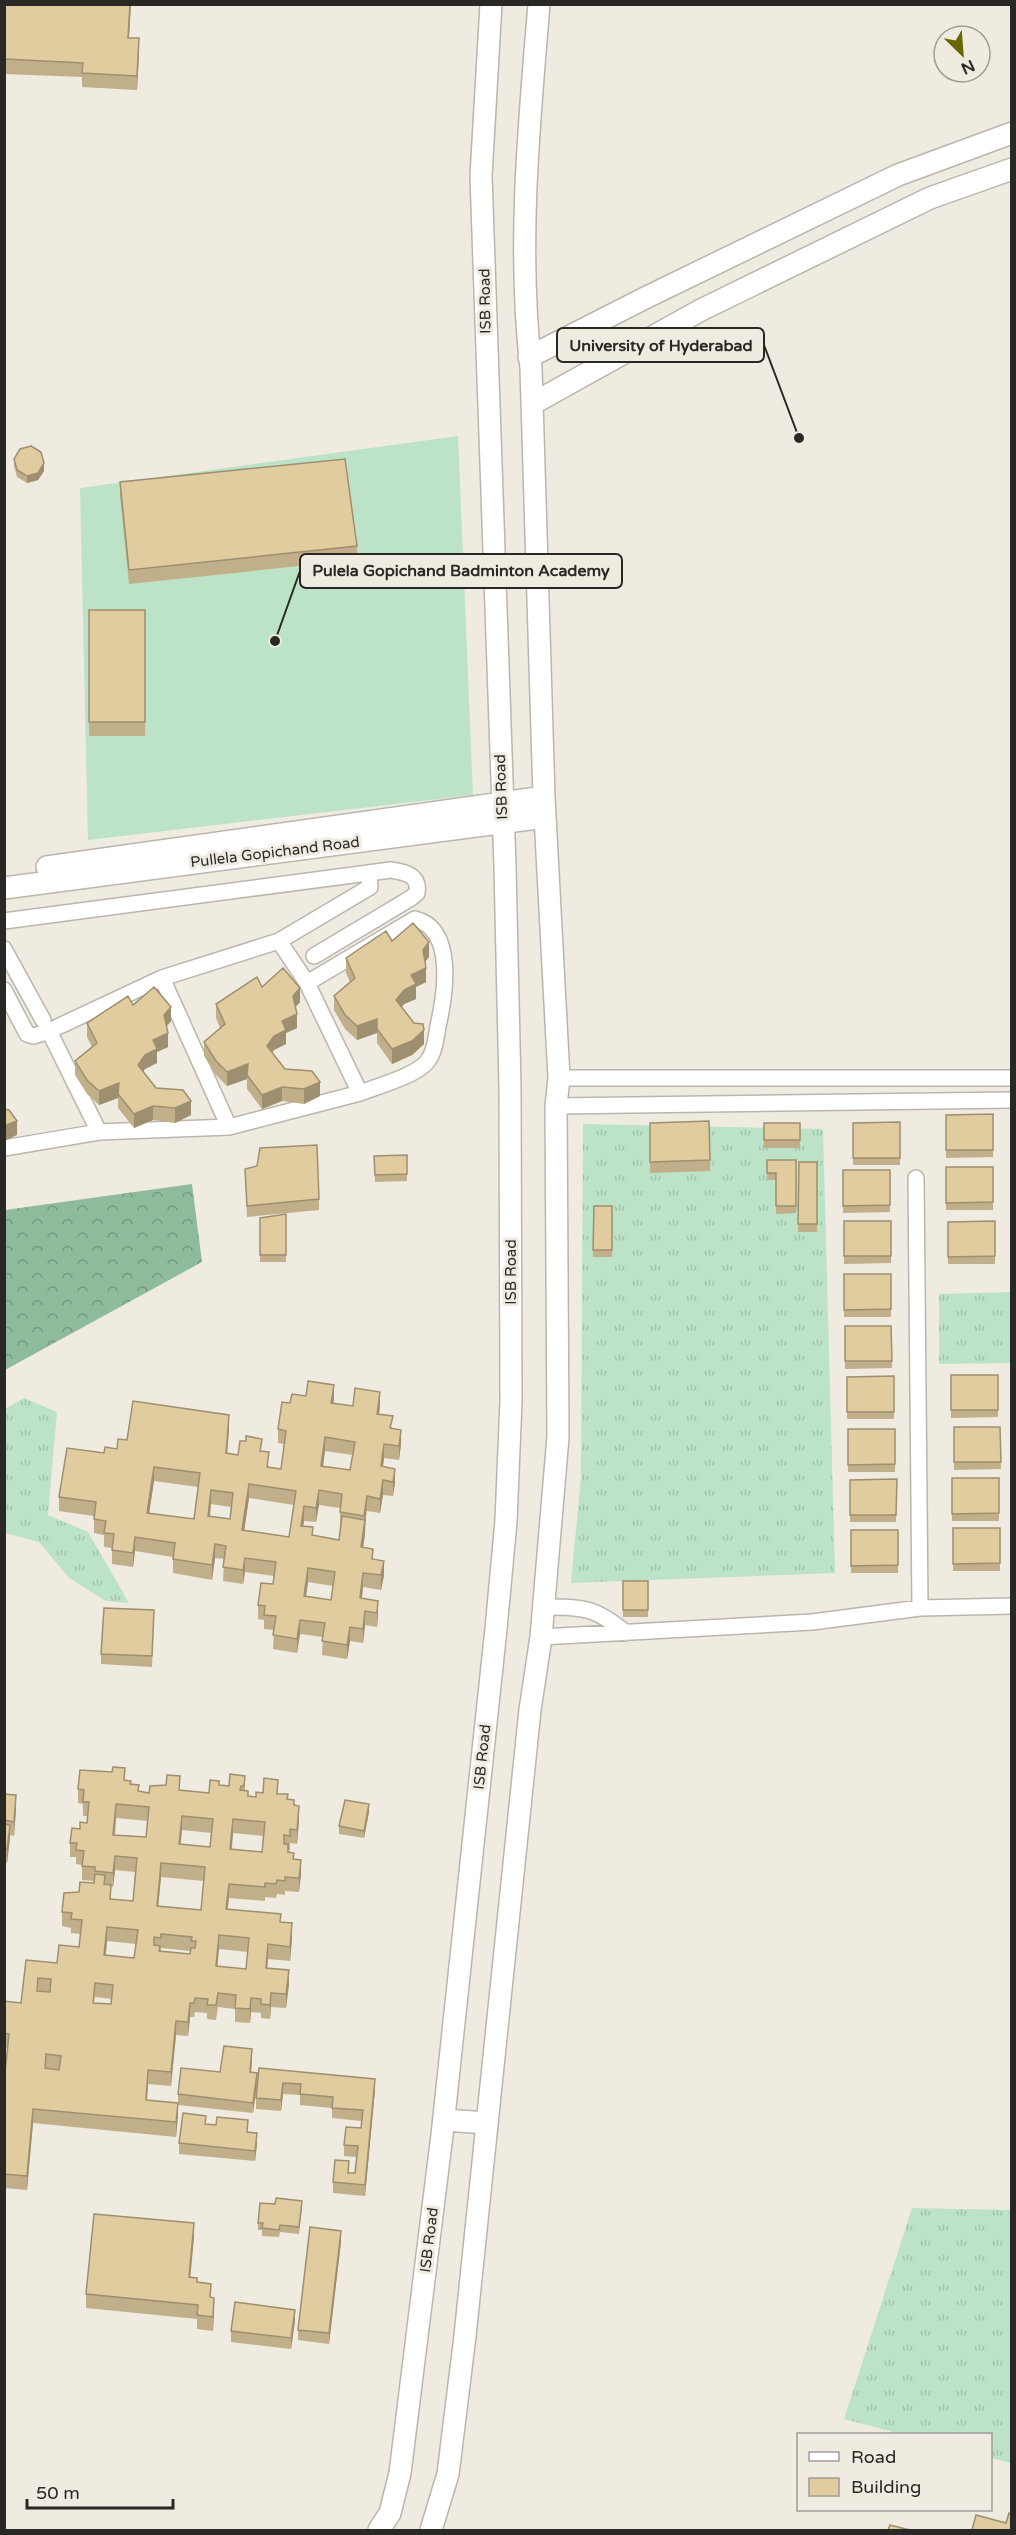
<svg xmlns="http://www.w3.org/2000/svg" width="1016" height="2535" font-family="'Varela Round',sans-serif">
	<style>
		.grass { fill: url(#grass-tufts) }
		.forest { fill: url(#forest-crowns) }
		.pitch { fill: #bce3c7 }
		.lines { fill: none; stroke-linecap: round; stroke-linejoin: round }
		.street-casing { stroke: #bab6ad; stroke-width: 18 }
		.secondary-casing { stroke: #bab6ad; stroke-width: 24 }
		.street { stroke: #fff; stroke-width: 15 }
		.secondary { stroke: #fff; stroke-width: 21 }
		.wall { fill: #c1af89; fill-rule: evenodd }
		.shaded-wall { fill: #9d8f6f }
		.building { fill: #e0cc9f; stroke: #9d8f6f; stroke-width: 1.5; fill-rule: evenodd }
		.labels { text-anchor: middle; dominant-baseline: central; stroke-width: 6; stroke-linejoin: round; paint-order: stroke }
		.street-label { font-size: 15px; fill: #2a2824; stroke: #efebe1 }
		.leader { fill: none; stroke: #2a2824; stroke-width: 2 }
		.callout-dot { fill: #2a2824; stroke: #efebe1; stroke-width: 2 }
		.callout { fill: #efebe1; stroke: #2a2824; stroke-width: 2 }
		.callout-label { font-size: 16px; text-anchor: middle; font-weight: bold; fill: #2a2824 }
	</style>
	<defs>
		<pattern id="grass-tufts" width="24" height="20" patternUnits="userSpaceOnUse" patternTransform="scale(1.5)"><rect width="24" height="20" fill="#bce3c7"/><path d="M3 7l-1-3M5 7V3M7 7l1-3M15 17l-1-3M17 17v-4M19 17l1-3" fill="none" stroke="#a2c3ab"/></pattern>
		<pattern id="forest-crowns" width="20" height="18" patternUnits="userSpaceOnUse" patternTransform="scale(1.5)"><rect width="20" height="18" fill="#8fbb9d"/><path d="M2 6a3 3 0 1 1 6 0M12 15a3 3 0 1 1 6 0" fill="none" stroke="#759880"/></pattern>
	</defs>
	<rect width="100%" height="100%" fill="#efebe1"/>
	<path class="grass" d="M583 1124 823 1129 835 1573 571 1583 581 1477Z
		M1011 1292V1363L939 1364V1294Z
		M24 1398 57 1412 48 1515 88 1532 129 1603 106 1601 69 1578 39 1542 5 1533V1409Z
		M912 2208 1011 2210V2463L991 2458 990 2434H901L844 2419Z"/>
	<path class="forest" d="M192 1184 202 1262 5 1370V1210Z"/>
	<path class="pitch" d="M458 436 473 795 88 840 80 488Z"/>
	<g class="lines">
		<defs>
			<path id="street" d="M415 919C456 929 445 996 438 1026 436 1038 435 1052 427 1062 415 1076 378 1086 360 1093L307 983Z
				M4 921 391 870C405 872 420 875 417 893L411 898 314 956
				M279 941 370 887 369 873
				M4 949 43 1020
				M4 990 27 1034 34 1036 49 1031
				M559 1078H1012
				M556 1106 1012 1100
				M229 1127 162 978 279 941 307 983
				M99 1132 49 1031 162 978
				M4 1148 99 1132 229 1127 360 1093
				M916 1178 920 1608
				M544 1607C583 1607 595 1607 626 1633
				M541 1637 812 1622 920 1608 1012 1606"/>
			<path id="secondary" d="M529 357 645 298 898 175 1012 133
				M532 404 701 310 930 198 1012 169
				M47 867 544 797
				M4 888 545 817
				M444 2120 487 2123
				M379 2530 390 2513 400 2473 442 2135 496 1629 506 1521 511 1401 510 1088 505 867 481 176 491 4
				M431 2530 448 2474 465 2336 530 1710 541 1637 558 1437 556 1106 559 1078 544 797 531 368C517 247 529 125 539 4"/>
		</defs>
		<use href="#street" class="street-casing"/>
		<use href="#secondary" class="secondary-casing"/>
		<use href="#street" class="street"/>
		<use href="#secondary" class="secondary"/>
	</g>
	<path class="wall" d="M4 4H131L129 38 139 53 137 90 82 87V77L5 74V79Z
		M14 459 44 471 38 480 27 483 17 477 14 466Z
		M120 482 357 546V560L129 584 120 496Z
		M89 610H145V736H89Z
		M392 941 429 957 425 961 426 982 416 987V999L404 1004 402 1007 424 1044 412 1055 392 1064 377 1043V1033L357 1040 345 1029 334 1010V996L350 982 346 973V958Z
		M262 987 300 1002 295 1007 297 1028 286 1033V1044L274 1050 272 1053 285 1069 320 1096 304 1104 282 1101 262 1109 247 1089V1079L227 1086 216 1075 204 1056V1042L220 1028 216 1018V1004Z
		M133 1005 171 1021 167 1026 168 1047 157 1052V1063L145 1069 143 1072 156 1088 191 1115 175 1123 153 1120 134 1128 118 1108V1098L99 1105 87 1094 75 1075V1061L92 1047 87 1037V1023Z
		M993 1114V1157L946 1158V1115Z
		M709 1121 710 1171 650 1173V1123Z
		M900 1122V1165H853V1123Z
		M764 1123H800V1148H764Z
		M407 1155V1181L375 1182 374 1156Z
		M767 1160H796V1213L776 1214V1180H767Z
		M799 1162H817V1232H798Z
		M946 1167H993V1210H946Z
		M245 1169 319 1199V1210L247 1217Z
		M843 1170H890V1212L843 1213Z
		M594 1206H612V1257H593Z
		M286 1214V1262H260V1218Z
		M844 1221H891V1263L844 1264Z
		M995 1221V1264H948V1222Z
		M844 1274H891V1317H844Z
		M845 1326H891L892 1368 845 1369Z
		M951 1375H998V1417L951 1418Z
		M894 1376V1419H847V1377Z
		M334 1399 333 1403 353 1406H380L379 1414 393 1429 401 1444 399 1460 384 1458 383 1467 395 1483 393 1496 383 1495 380 1513 367 1511 365 1523V1534L363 1548 373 1559 384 1575 381 1590 363 1587 362 1598 378 1601V1615L377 1627 365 1625 363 1643 350 1641 347 1659 322 1655 323 1637 300 1634 297 1653 273 1649 274 1630 264 1629V1620L258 1619V1605L273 1584 274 1576 245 1572 243 1584 223 1581 224 1559 215 1558 212 1580 173 1573V1557L135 1551 133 1567 112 1564V1548L104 1547V1535L94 1533V1516L59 1511V1497L104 1453 117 1449 127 1440 229 1429 227 1453 238 1455 262 1451 269 1467 281 1469 284 1444 278 1443V1429L290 1403ZM325 1451 353 1455 350 1470 323 1466ZM154 1481 198 1487 194 1519 149 1514ZM249 1498 294 1505 289 1537 244 1531ZM211 1504 231 1507 230 1519 210 1516ZM319 1505 340 1508V1526H341L339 1540 313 1535 303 1526 304 1521 316 1522ZM308 1582 333 1586 331 1600 306 1596Z
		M954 1427H1000L1001 1469 954 1470Z
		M848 1429H895V1472H848Z
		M952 1478H999V1521H952Z
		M897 1479 896 1522H850V1480Z
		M953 1528H1000V1571H953Z
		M851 1530H898V1573H851Z
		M623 1581H648V1617H623Z
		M154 1621 152 1667 101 1664V1654Z
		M245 1776V1790L248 1796 256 1797 278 1794 288 1799 294 1805 299 1820 297 1844 290 1843V1850H288V1852L294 1859 301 1874 299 1892 285 1891V1895L277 1894 276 1898 265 1897V1901L229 1898 227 1909 281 1923 292 1938 290 1961 268 1959 267 1968 289 1984 286 2008 271 2007 270 2019 261 2018V2013L251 2012 250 2023 235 2022V2009L218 2007 216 2020 207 2019V2013L195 2012 194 2017H190L188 2036 176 2035 171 2086 148 2084 147 2100 178 2103V2094L220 2072 252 2060 251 2073 257 2084 253 2113 178 2105 176 2137 33 2123 27 2190 4 2188V2073H5L8 2048 4 2047V2001L21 2003 26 1960 57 1963 79 1947 81 1934 71 1933V1928L62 1926V1912L79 1892 94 1883V1881L82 1880V1865L76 1864V1857H70V1843L80 1829 87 1823 88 1816H83V1804L78 1803V1789L125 1780 139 1791 149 1793 180 1791 209 1793 219 1786H229ZM116 1818 148 1821 146 1837 115 1835ZM182 1830 212 1833 210 1847 180 1844ZM233 1833 263 1836 262 1852 232 1849ZM115 1870 135 1872 133 1901 111 1899V1887H113ZM161 1877 204 1881 201 1910 158 1906ZM107 1941 136 1944 134 1958 106 1955ZM161 1948 190 1951V1954L161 1951ZM219 1949 248 1952 246 1969 217 1967ZM95 1997 112 1999 111 2004 94 2003Z
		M4 1794 16 1809 14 1836 10 1835 7 1863 4 1862Z
		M369 1812 364 1838 339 1834V1826Z
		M259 2068 375 2090 365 2196 333 2193V2182L349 2173H355L357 2157 344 2156V2145L361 2128V2121L332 2118V2108L300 2105V2095L283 2094 281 2111 256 2109V2098Z
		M206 2124 257 2144 255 2161 179 2154V2143Z
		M302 2208 299 2234 280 2232 279 2237 262 2236V2230H258V2223Z
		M194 2237 190 2277 197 2282 211 2297 214 2312 213 2331 197 2329V2319L86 2308V2294Z
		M341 2242 329 2344 298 2340V2330Z
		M295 2321 291 2349 231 2342V2331Z"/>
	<path class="shaded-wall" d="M130 4H131L128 52V38Z
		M139 38V53L137 90V76Z
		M44 463V471L38 480 27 483V476Z
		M429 942V957L423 964V950Z
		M426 968V982L416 987V999L404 1004 396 1015V1000L411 975Z
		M300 988V1002L293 1010V996Z
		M171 1007V1021L164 1029V1015Z
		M297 1014V1028L286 1033V1044L274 1050 267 1060V1046L282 1021Z
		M377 1019V1033L357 1040V1026Z
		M424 1030V1044L412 1055 392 1064V1049Z
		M168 1033V1047L157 1052V1063L145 1069 138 1079V1065L153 1040Z
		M248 1064 247 1079 227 1086V1072Z
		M320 1082V1096L304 1104V1089Z
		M119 1083 118 1098 99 1105V1091Z
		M282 1087V1101L262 1109V1095Z
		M191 1101V1115L175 1123V1108Z
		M153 1106V1120L134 1128V1114Z
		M17 1121V1135L4 1141V1126Z
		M334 1385V1399L331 1417V1403Z
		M380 1392V1406L377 1428V1414Z
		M229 1415V1429L226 1467V1453Z
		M401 1430V1444L399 1460V1446Z
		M325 1437V1451L321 1480V1466Z
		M384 1444V1458L381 1481V1466Z
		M154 1467V1481L147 1527V1513Z
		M395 1469V1483L393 1496V1482Z
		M383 1480V1495L380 1513V1499Z
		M249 1484V1498L242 1545V1530Z
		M211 1490V1504L208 1530V1516Z
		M319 1490V1505L316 1522V1508Z
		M367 1496 365 1534 361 1562V1547Z
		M304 1506V1521L301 1540V1526Z
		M135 1537V1551L133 1567V1553Z
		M215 1544V1558L212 1580V1565Z
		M245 1558V1572L243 1584V1570Z
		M384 1561V1575L381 1590V1575Z
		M308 1568V1582L304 1610V1596Z
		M363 1573V1587L360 1612V1598Z
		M378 1601V1615L377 1627V1613Z
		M365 1611V1625L363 1643V1629Z
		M300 1620V1634L297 1653V1639Z
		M350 1627V1641L347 1659V1645Z
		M16 1795V1809L14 1836V1822Z
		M116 1804V1818L113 1849V1835Z
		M369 1804V1812L364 1838V1831Z
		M299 1806V1820L297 1844V1830Z
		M182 1816V1830L179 1859V1844Z
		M233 1819V1833L230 1863V1849Z
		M10 1825V1839L7 1863V1849Z
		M115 1856V1870L113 1887V1873Z
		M301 1860V1874L299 1892V1878Z
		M161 1863V1877L157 1920V1906Z
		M229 1884V1898L226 1923V1909Z
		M292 1923V1938L290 1961V1947Z
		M107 1927V1941L104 1969V1955Z
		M219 1935V1949L216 1981V1966Z
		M268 1944V1959L266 1982V1968Z
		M289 1970V1984L286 2008V1994Z
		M271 1993V2007L270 2019V2005Z
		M251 1998V2012L250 2023V2009Z
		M190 2003V2017L188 2036V2022Z
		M176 2021V2035L171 2086V2072Z
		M252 2049V2060L250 2083V2072Z
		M148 2070V2084L146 2114V2100Z
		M257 2073V2084L253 2113V2103Z
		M375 2079V2090L365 2196V2185Z
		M283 2083V2094L281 2111V2100Z
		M178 2103V2117L176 2137V2122Z
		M33 2109V2123L27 2190V2176Z
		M257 2133V2144L255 2161V2151Z
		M194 2223V2237L189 2291V2277Z
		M341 2231V2242L329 2344V2333Z
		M214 2298V2312L213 2331V2317Z
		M295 2310V2321L291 2349V2338Z"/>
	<path class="building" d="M4 4H130L128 38H139L137 76 82 73 83 63 5 59 4 65Z
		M31 446 41 452 44 463 38 473 27 476 17 470 14 459 20 449Z
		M345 459 357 546 129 570 120 482Z
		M89 610H145V722H89Z
		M413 923 429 942 423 950 426 968 411 975 416 984 404 990 396 1000 414 1023 423 1024 424 1030 412 1041 392 1049 377 1029V1019L357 1026 345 1015 334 996 355 978 346 958 386 931 392 941Z
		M283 968 300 988 293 996 297 1014 282 1021 286 1030 274 1036 267 1046 285 1069 312 1071 320 1082 304 1089 282 1087 262 1095 247 1075 248 1064 227 1072 216 1061 204 1042 225 1024 216 1004 257 977 262 987Z
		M154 987 171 1007 164 1015 168 1033 153 1040 157 1049 145 1055 138 1065 156 1088 183 1090 191 1101 175 1108 153 1106 134 1114 118 1094 119 1083 99 1091 87 1080 75 1061 97 1043 87 1023 128 996 133 1005Z
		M4 1109 9 1110 17 1121 4 1126Z
		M993 1114V1150H946V1115Z
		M709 1121 710 1160 650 1162V1123Z
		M900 1122V1158H853V1123Z
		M764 1123H800V1140H764Z
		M317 1145 319 1199 247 1206 245 1169 257 1166 260 1148Z
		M407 1155V1174L375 1175 374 1156Z
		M767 1160H796V1206H776V1173H767Z
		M799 1162H817V1224H798Z
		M946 1167H993V1202L946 1203Z
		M843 1170H890V1205L843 1206Z
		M594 1206H612V1250H593Z
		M286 1214V1255H260V1218Z
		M844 1221H891V1256H844Z
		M995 1221V1256L948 1257V1222Z
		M844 1274H891V1309L844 1310Z
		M845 1326H891L892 1361H845Z
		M951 1375H998V1410H951Z
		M894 1376V1412H847V1377Z
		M308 1381 334 1385 331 1403 353 1406 355 1388 380 1392 377 1414 393 1416 390 1428 401 1430 399 1446 384 1444 381 1466 395 1469 393 1482 383 1480 380 1499 367 1496 364 1516 340 1512 342 1494 319 1490 316 1508 304 1506 301 1526 313 1527 312 1535 339 1540 342 1516 365 1520 361 1547 373 1549 372 1559 384 1561 381 1575 363 1573 360 1598 378 1601 377 1613 365 1611 363 1629 350 1627 347 1645 322 1641 325 1623 300 1620 297 1639 273 1635 276 1616 264 1615 265 1606 258 1605 261 1583 273 1584 276 1562 245 1558 243 1570 223 1567 226 1546 215 1544 212 1565 173 1559 175 1543 135 1537 133 1553 112 1550 114 1534 104 1533 106 1521 94 1519 96 1502 59 1497 67 1448 104 1453 105 1447 117 1449 118 1439 127 1440 133 1401 229 1415 226 1453 238 1455 240 1441H246V1436L262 1439 260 1451 269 1452 267 1467 281 1469 286 1431 278 1429 282 1402 290 1403 292 1394 306 1396ZM325 1437 355 1442 350 1470 321 1466ZM154 1467 200 1473 194 1519 147 1513ZM249 1484 296 1491 289 1537 242 1530ZM211 1490 233 1493 230 1519 208 1516ZM308 1568 335 1572 331 1600 304 1596Z
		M954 1427H1000L1001 1462H954Z
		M848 1429H895V1464L848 1465Z
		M952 1478H999V1513L952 1514Z
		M897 1479 896 1515H850V1480Z
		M953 1528H1000V1563L953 1564Z
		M851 1530H898V1565L851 1566Z
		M623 1581H648V1610H623Z
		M104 1608 154 1610 152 1656 101 1654Z
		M113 1767 125 1768 124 1780 131 1781 130 1784 139 1785 138 1791 149 1793 150 1786 166 1785 167 1775 180 1776 179 1790 209 1793 210 1780 219 1781V1785L229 1786 230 1774 245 1776 244 1786H241L240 1790 248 1791V1796L256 1797V1792L263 1793 264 1778 278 1780 277 1794H288L287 1799 294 1800V1805L299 1806 297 1830 290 1829V1836L284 1835V1844H288V1852L294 1853 293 1859 301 1860 299 1878 285 1877V1881L277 1880 276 1884 265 1883V1887L229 1884 226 1909 281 1914 280 1922 292 1923 290 1947 268 1944 266 1968 289 1970 286 1994 271 1993 270 2005 261 2004V1999L251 1998 250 2009 235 2008 236 1995 218 1993 216 2005H207L208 1999 195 1998 194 2003H190L188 2022 176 2021 171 2072 148 2070 146 2100 178 2103 176 2122 33 2109 27 2176 4 2174V2073H5L9 2034 4 2033V2001L21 2003 26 1960 57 1963 59 1945 79 1947 82 1920 71 1919 72 1913 62 1912 64 1893 79 1892 80 1882 94 1883 95 1874 105 1875 104 1884 111 1885 110 1899 133 1901 137 1858 115 1856 113 1873 95 1871V1867L82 1866 84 1851 76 1850 77 1843H70L72 1828 80 1829V1822L87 1823 89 1802H83L84 1790 78 1789 80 1770 112 1772ZM116 1804 149 1807 146 1837 113 1835ZM182 1816 213 1819 210 1847 179 1844ZM233 1819 265 1822 262 1852 230 1849ZM161 1863 205 1867 201 1910 157 1906ZM107 1927 138 1930 134 1958 104 1955ZM161 1934 192 1937 191 1941H196L195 1948H191L190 1954 159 1951 160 1946 154 1945V1937L161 1938ZM219 1935 249 1938 246 1969 216 1966ZM38 1978 51 1979 50 1992 37 1991ZM95 1983 113 1985 111 2004 93 2003ZM46 2054 61 2056 59 2070 45 2068Z
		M4 1794 16 1795 14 1822 4 1820Z
		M345 1800 369 1804 364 1831 339 1826Z
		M4 1824 10 1825 7 1849 4 1848Z
		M224 2046 252 2049 250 2072 257 2073 253 2103 178 2094 181 2068 220 2072Z
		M259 2068 375 2079 365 2185 333 2182 335 2160 349 2161 348 2173H355L358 2146 344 2145 346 2127 361 2128 363 2110 332 2108 333 2097 300 2094 301 2084 283 2083 281 2100 256 2098Z
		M183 2113 206 2116 205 2124 216 2125 217 2117 248 2120 247 2132 257 2133 255 2151 179 2143Z
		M276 2198 302 2201 299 2227 280 2225 279 2230 262 2228 263 2223H258L260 2203 275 2204Z
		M94 2214 194 2223 189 2277 197 2278V2282L211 2284 210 2297 214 2298 213 2317 197 2315 198 2305 86 2294Z
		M310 2227 341 2231 329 2333 298 2330Z
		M235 2302 295 2310 291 2338 231 2331Z
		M1009 2513 1011 2514V2530H972L976 2515 1006 2523Z
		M890 2525 910 2530H888Z"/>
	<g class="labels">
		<g class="street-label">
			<text transform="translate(485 301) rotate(-91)">ISB Road</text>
			<text transform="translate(501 787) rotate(-92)">ISB Road</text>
			<text transform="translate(275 852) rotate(-7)">Pullela Gopichand Road</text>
			<text transform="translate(511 1272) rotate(-90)">ISB Road</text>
			<text transform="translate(482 1757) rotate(-84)">ISB Road</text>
			<text transform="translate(429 2240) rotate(-83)">ISB Road</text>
		</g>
	</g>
	<path class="leader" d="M799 438L764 345M275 641L300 571"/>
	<g class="callout-dot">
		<circle cx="799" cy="438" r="6"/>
		<circle cx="275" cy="641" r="6"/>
	</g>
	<g class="callout">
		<rect x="557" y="328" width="207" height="34" rx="6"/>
		<rect x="300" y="554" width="322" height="34" rx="6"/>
	</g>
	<g class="callout-label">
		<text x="661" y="351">University of Hyderabad</text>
		<text x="461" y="576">Pulela Gopichand Badminton Academy</text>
	</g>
	<rect width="1016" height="2535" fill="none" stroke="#2a2824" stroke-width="12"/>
	<rect x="797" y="2433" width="195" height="78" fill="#efebe1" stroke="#a09d95" stroke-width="1.5"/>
	<rect x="809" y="2452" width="30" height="9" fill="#ffffff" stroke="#a09d95" stroke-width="1.5"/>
	<text x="851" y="2463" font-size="18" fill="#2a2824">Road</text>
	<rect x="809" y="2478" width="30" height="18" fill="#e0cc9f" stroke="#a09d95" stroke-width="1.5"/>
	<text x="851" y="2493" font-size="18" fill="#2a2824">Building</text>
	<g transform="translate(962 54) rotate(155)"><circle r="28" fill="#efebe1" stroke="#a09d95" stroke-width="1.5"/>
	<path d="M0-4.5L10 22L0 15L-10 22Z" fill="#6a6700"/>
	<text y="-9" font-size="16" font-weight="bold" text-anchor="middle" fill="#2a2824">N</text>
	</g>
	<path d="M27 2499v9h146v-9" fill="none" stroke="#2a2824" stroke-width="3"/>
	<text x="36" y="2499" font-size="18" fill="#2a2824" stroke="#efebe1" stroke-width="4.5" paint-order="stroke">50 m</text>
</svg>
